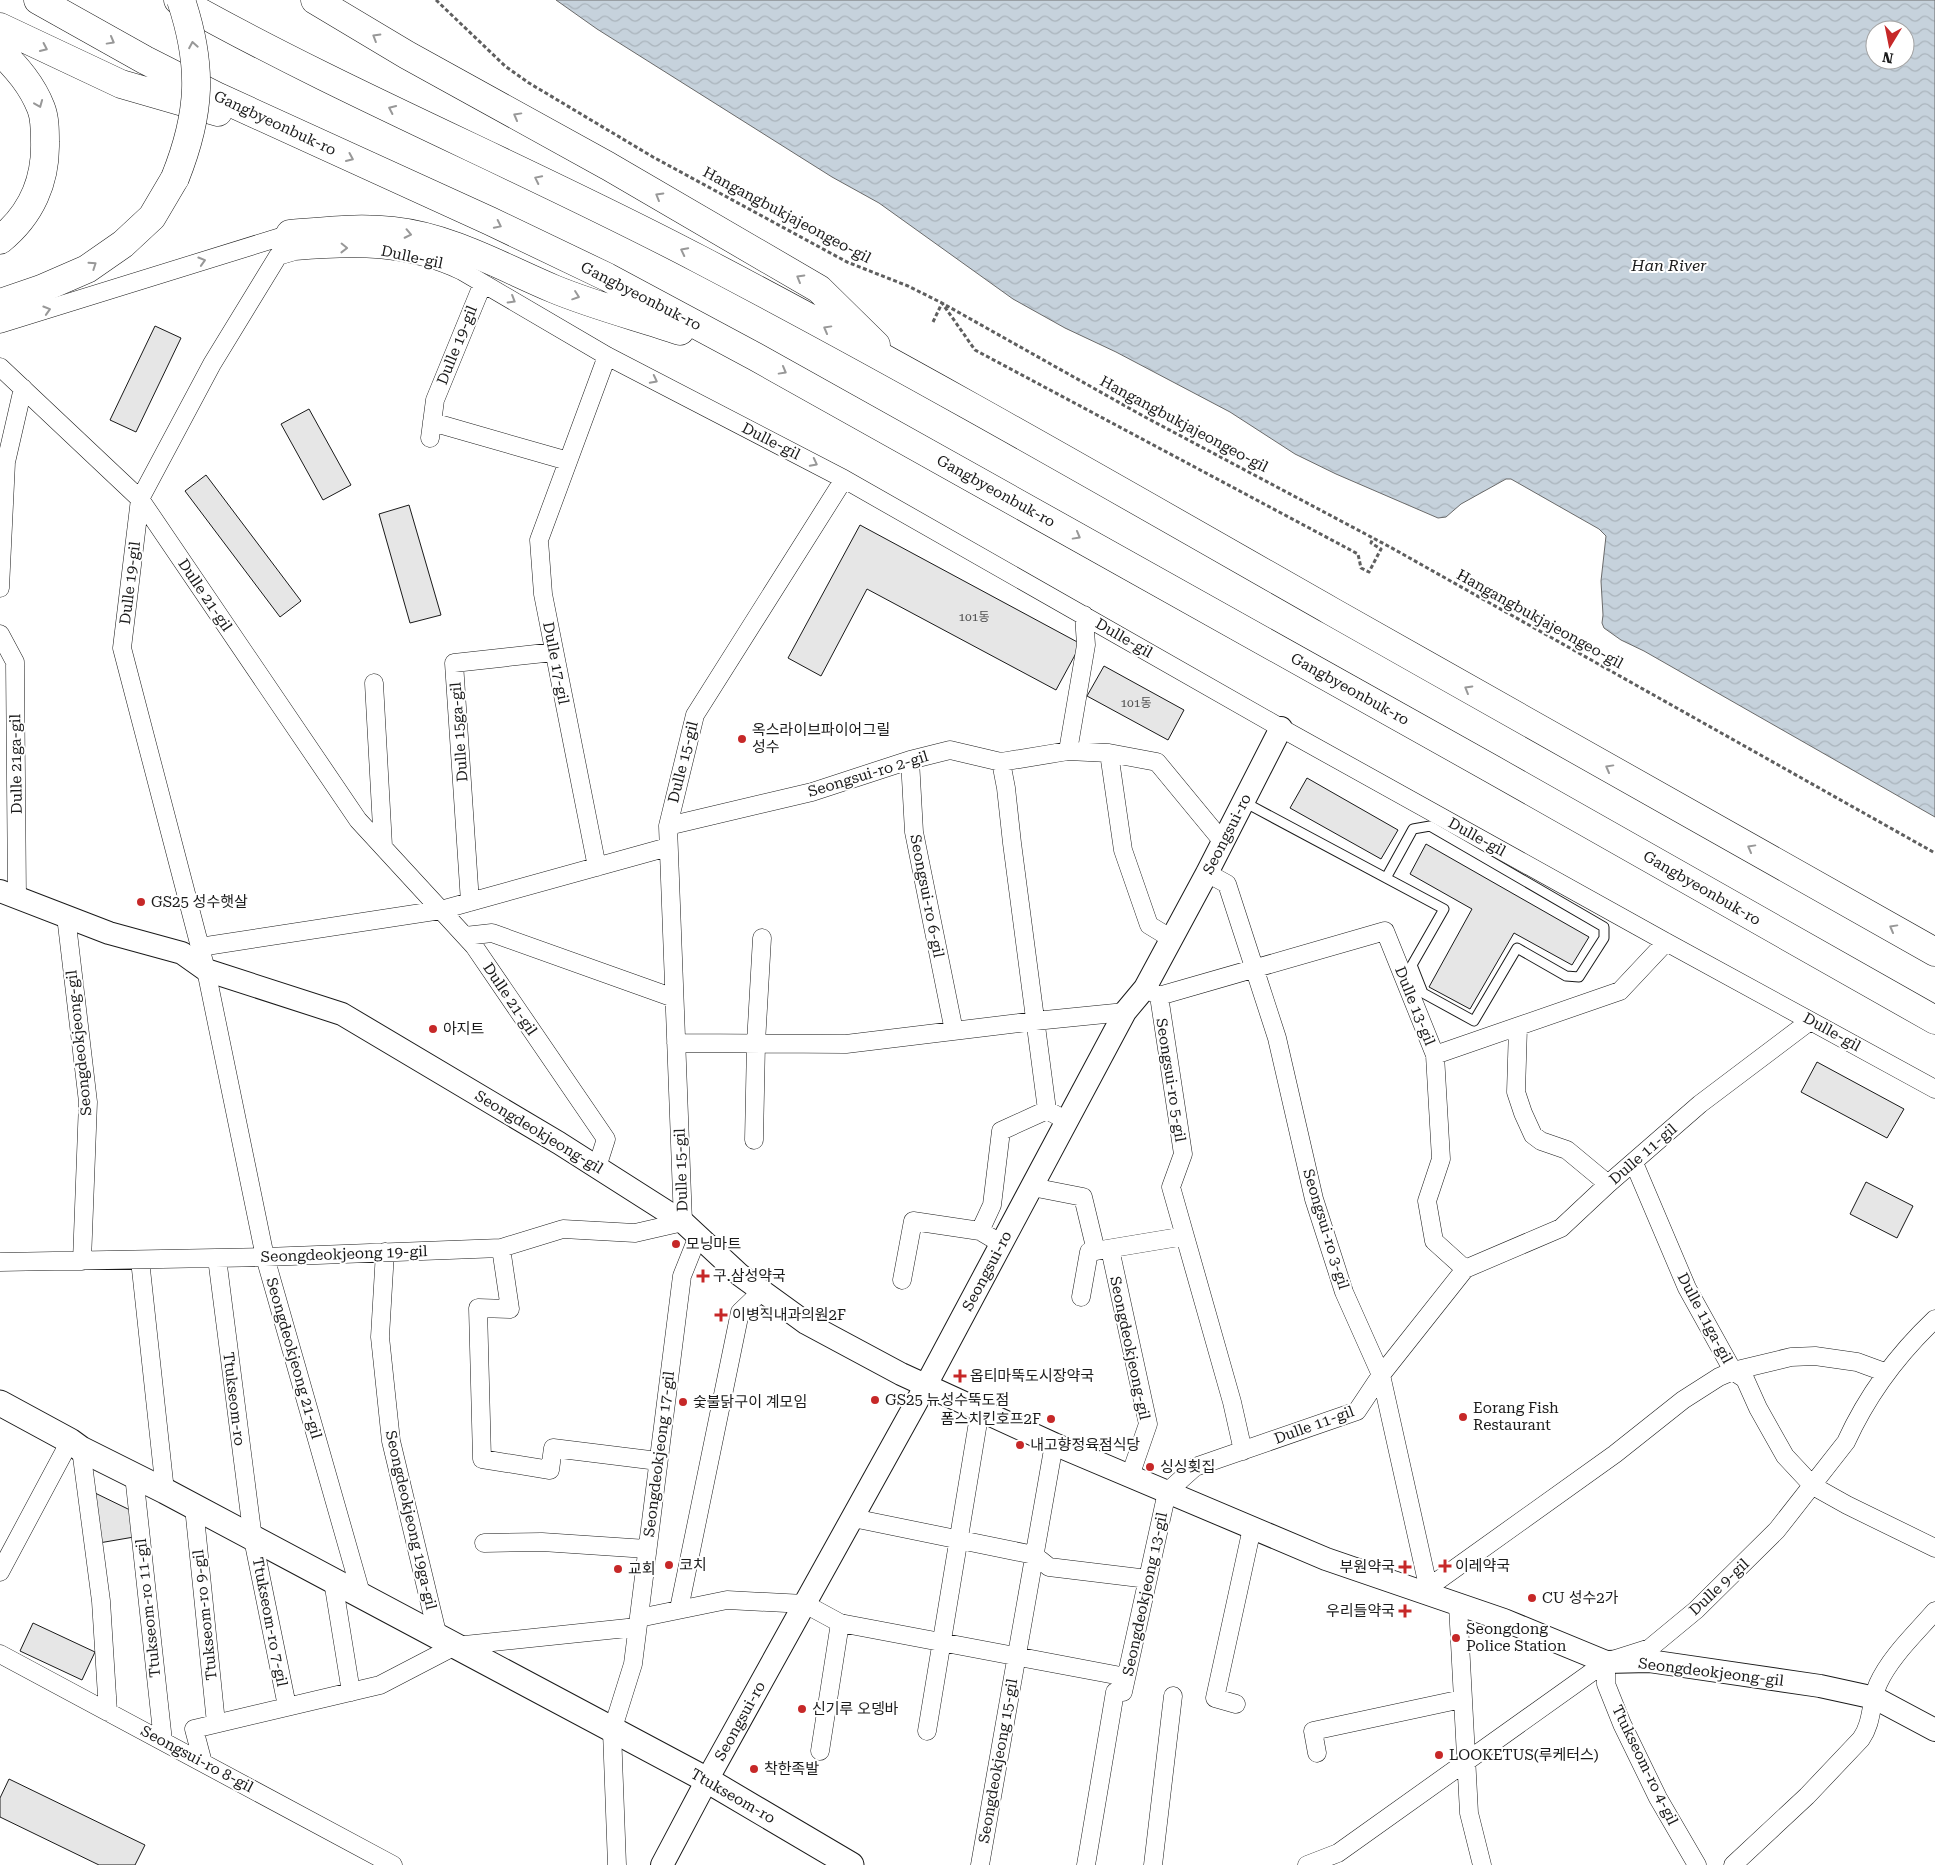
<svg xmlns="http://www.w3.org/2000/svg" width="1935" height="1865" font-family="'Roboto Serif','Noto Sans KR',serif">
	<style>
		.water { fill: url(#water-waves); stroke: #6a6a6a; fill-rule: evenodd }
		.building { fill: #e6e6e6; stroke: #1a1a1a }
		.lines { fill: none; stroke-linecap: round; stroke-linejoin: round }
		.service-casing { stroke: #1a1a1a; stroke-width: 11 }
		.minor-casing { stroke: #1a1a1a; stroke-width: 19 }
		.tertiary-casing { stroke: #1a1a1a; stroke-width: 24 }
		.secondary-casing { stroke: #1a1a1a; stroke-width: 27 }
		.trunk-casing { stroke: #1a1a1a; stroke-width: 29 }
		.path { stroke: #5f5f5f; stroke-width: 3; stroke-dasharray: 4 2.5; stroke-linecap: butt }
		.service { stroke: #fff; stroke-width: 9 }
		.minor { stroke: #fff; stroke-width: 18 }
		.tertiary { stroke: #fff; stroke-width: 22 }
		.secondary { stroke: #fff; stroke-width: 25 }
		.trunk { stroke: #fff; stroke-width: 28 }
		.trunk-bridge-casing { stroke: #1a1a1a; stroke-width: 29; stroke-linecap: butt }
		.trunk-bridge { stroke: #fff; stroke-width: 28 }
		.oneway { stroke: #989898 }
		.poi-dot { fill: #c62828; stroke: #fff; stroke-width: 2 }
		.labels { text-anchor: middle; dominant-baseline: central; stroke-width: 4; stroke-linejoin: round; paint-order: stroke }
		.number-label { font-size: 12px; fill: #4d4d4d }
		.street-label { font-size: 15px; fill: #1a1a1a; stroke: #fff }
		.poi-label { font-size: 15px; fill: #1a1a1a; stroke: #fff; text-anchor: start }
		.water-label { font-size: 16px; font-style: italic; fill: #1a1a1a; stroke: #fff }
	</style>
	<defs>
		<pattern id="water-waves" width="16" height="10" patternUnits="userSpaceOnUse" patternTransform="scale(1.25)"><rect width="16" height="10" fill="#c6d2dc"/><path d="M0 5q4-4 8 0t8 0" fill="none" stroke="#aab4bc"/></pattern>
	</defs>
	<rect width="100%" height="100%" fill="#fff"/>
	<path class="water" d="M556 0H1935V817L1644 651 1621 640 1604 628 1602 623 1603 615 1601 581 1606 536 1599 529 1511 479H1506L1461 504 1446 517 1438 518 1336 474 1295 454 1230 412 1116 352 1065 328 1013 299 879 203 832 177 597 29ZM1875 30H1905V60H1875Z"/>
	<path class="building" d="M155 326 181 338 136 432 110 420Z
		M309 409 351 485 323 500 281 424Z
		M206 475 301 601 280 617 185 491Z
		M409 505 441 615 410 623 379 514Z
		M860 525 1081 644 1056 690 867 589 821 676 788 658Z
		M1104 666 1184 710 1168 740 1087 696Z
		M1307 778 1398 830 1381 859 1290 808Z
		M1426 844 1589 937 1572 965 1514 933 1470 1009 1429 987 1472 909 1410 874Z
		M1817 1062 1904 1109 1887 1138 1801 1092Z
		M1866 1182 1913 1206 1897 1238 1850 1214Z
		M93 1492 130 1510 134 1537 99 1543Z
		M33 1623 95 1652 82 1680 20 1651Z
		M9 1779 145 1845 135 1865H99L0 1817V1798Z"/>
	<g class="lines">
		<defs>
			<path id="service" d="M1244 802 1444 909 1412 965 1423 993 1474 1021 1517 948 1566 976 1579 977 1604 938V927L1430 826 1413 829 1386 878"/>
			<path id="minor" d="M295 251C355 246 407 245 462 271L607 356 844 479 1281 728 1666 942 1935 1089
				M0 324 290 234 295 251 278 256 212 364 140 499 122 648 206 970 265 1257 362 1597
				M0 367 140 499 358 820 474 946 606 1139 597 1167
				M432 422 568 461
				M430 438 435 400 483 283
				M0 588 6 462 23 388
				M0 634 15 662 17 897
				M374 683 383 846
				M1068 751 1086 645 1084 615
				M1109 753 1123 850 1149 925 1172 939
				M910 760 914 832 954 1031
				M1001 762 1006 788 1012 843 1047 1110 1067 1121
				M668 826 812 792 910 760 950 750 1001 762 1068 751 1109 753 1157 762 1223 842
				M597 867 543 594 539 540 607 356
				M1207 873 1227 884 1277 1038 1314 1199 1344 1292 1381 1375 1430 1595
				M470 902 454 663 554 652
				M66 916 88 1102 82 1261
				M465 936 492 933 674 998
				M200 947 441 910 668 847
				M1150 991 1159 996 1183 1154 1171 1187 1232 1402 1243 1451
				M1159 996 1385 931 1435 1055 1620 991 1666 942
				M1518 1027 1516 1092 1523 1113 1533 1135 1541 1141 1567 1150 1608 1184
				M676 1043 846 1044 1035 1021 1125 1012
				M1435 1055 1441 1159 1427 1201 1434 1241 1465 1269
				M754 1140 756 1043 762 938
				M1634 1163 1687 1288 1733 1371 1745 1379 1758 1408 1785 1456 1813 1486 1847 1505 1935 1548
				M1032 1187 1083 1197 1096 1251
				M980 1231 992 1205 1001 1131 1047 1110
				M501 1248 510 1309 478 1308 482 1459 550 1470 553 1448 658 1461
				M1110 1249 1148 1424 1130 1476
				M385 1252 380 1337 391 1441 438 1637
				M217 1258 253 1539 287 1706
				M140 1260 165 1491
				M0 1262 265 1257 501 1248 563 1229 635 1233 683 1222 668 826 695 715 844 479
				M902 1280 913 1221 980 1231 1002 1244
				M1081 1297 1089 1252 1185 1236
				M81 1449 101 1601 108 1712
				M134 1475 163 1741
				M194 1507 216 1723
				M853 1518 1034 1555 1049 1567 1148 1579
				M484 1543 542 1542 647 1549
				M0 1572 70 1441
				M333 1581 351 1692
				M1429 1587 1615 1454 1683 1400 1719 1377 1733 1371 1791 1357 1815 1356 1857 1362 1887 1373
				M1458 1605 1469 1813 1482 1865
				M679 1609 740 1312 762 1291
				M639 1618 727 1600 805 1604 840 1623 820 1751
				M840 1623 1126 1677
				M0 1654 393 1865
				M1606 1662V1684L1622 1724 1658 1798 1697 1865
				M1236 1704 1215 1698 1252 1528
				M927 1731 980 1410
				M1317 1753 1313 1731 1462 1699
				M203 1763 194 1729 380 1685 455 1646 637 1627
				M617 1865 612 1731 633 1664 682 1276 698 1236
				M980 1865 1054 1444
				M1086 1865 1115 1692H1123L1167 1492 1195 1467 1357 1411 1381 1375 1465 1269 1561 1228 1608 1184 1700 1104 1810 1021
				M1153 1865 1173 1696
				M1307 1865 1338 1853 1606 1662 1650 1648 1696 1610 1777 1530 1846 1442C1867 1396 1898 1354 1935 1319
				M1733 1865 1807 1796 1861 1739C1873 1722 1870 1703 1878 1684 1890 1657 1916 1633 1935 1611"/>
			<path id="tertiary" d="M0 891 109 933 182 953 206 970 342 1014 559 1143 683 1222 740 1275 806 1323 901 1374 1054 1444 1326 1559 1504 1620 1606 1662 1649 1661 1820 1686 1875 1698 1935 1730
				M662 1865 707 1780 926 1385 1125 1012 1145 988 1207 873 1281 728"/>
			<path id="secondary" d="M0 1403 70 1441 81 1449 165 1491 707 1780 851 1865"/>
			<path id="trunk" d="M38 0 145 60 216 96 490 221 607 277 756 357 1492 769 1935 1020
				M178 0C347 95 528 169 699 259 913 371 1122 492 1331 611 1532 725 1734 837 1935 952
				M315 0 407 55 608 166 819 289 876 345
				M0 27 121 84 218 112
				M0 51C17 68 32 85 41 108 45 118 45 131 45 142 46 181 31 215 0 240
				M290 234C324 231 359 227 393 231 450 237 502 267 554 289 595 306 639 317 680 331
				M0 303 41 289 87 269 123 244 152 217 175 178"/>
		</defs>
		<use href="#service" class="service-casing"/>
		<use href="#minor" class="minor-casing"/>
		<use href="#tertiary" class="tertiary-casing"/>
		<use href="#secondary" class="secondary-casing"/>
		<use href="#trunk" class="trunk-casing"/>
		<path class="path" d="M436 0 505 66 529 83 653 157 847 262 908 286 942 303 1145 417 1390 547 1935 853
			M933 322 942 303 975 350 1358 554 1361 568 1369 572 1381 549 1371 543 1373 538"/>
		<use href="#service" class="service"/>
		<use href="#minor" class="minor"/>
		<use href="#tertiary" class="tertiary"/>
		<use href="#secondary" class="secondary"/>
		<use href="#trunk" class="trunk"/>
		<defs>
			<path id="trunk-bridge" d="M175 178C201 113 203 66 181 0"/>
		</defs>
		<use href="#trunk-bridge" class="trunk-bridge-casing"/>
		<use href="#trunk-bridge" class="trunk-bridge"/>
	</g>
	<defs><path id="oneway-chevron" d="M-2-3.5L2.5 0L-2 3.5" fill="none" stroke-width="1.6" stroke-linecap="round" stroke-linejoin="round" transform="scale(1.25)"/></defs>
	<g class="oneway">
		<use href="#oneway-chevron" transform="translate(376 37) rotate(-149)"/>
		<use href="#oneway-chevron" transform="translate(111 41) rotate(29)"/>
		<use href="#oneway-chevron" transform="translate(193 45) rotate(-100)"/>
		<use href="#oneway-chevron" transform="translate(44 48) rotate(25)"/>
		<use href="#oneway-chevron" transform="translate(39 104) rotate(68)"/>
		<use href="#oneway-chevron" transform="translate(392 109) rotate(-155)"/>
		<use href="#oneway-chevron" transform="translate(517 116) rotate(-151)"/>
		<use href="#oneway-chevron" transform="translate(350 158) rotate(24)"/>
		<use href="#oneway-chevron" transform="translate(538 179) rotate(-154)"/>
		<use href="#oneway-chevron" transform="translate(659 196) rotate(-150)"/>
		<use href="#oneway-chevron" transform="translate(498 225) rotate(26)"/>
		<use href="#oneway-chevron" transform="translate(408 234) rotate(12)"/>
		<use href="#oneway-chevron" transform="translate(344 248) rotate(1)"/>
		<use href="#oneway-chevron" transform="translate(684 251) rotate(-153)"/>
		<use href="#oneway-chevron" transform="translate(202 261) rotate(-17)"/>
		<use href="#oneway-chevron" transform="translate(93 265) rotate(-34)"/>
		<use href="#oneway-chevron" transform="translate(800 278) rotate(-150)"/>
		<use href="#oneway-chevron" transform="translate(576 296) rotate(19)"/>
		<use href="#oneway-chevron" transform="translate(512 300) rotate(31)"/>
		<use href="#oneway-chevron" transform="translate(47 310) rotate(-17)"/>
		<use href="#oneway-chevron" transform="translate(827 329) rotate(-151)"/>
		<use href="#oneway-chevron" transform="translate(783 371) rotate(29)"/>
		<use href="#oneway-chevron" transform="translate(654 380) rotate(27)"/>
		<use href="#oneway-chevron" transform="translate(814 463) rotate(27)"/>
		<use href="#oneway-chevron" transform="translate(1077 536) rotate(29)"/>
		<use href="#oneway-chevron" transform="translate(1468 689) rotate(-150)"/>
		<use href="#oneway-chevron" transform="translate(1609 768) rotate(-151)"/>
		<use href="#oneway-chevron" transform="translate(1751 848) rotate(-151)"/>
		<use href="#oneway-chevron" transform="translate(1893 928) rotate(-151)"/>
	</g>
	<g class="poi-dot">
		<circle cx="742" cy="739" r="5"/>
		<circle cx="141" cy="902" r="5"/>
		<circle cx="433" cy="1029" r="5"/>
		<circle cx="676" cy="1244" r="5"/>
		<path d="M700.5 1268.5h5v5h5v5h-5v5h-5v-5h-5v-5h5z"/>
		<path d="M718.5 1307.5h5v5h5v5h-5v5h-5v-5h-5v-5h5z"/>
		<path d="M957.5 1368.5h5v5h5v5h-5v5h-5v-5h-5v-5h5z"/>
		<circle cx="875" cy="1400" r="5"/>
		<circle cx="683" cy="1402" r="5"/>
		<circle cx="1463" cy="1417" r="5"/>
		<circle cx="1051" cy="1419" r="5"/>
		<circle cx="1020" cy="1445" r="5"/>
		<circle cx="1150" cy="1467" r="5"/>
		<circle cx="669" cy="1565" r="5"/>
		<path d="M1442.5 1558.5h5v5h5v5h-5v5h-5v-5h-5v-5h5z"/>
		<path d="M1402.5 1559.5h5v5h5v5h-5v5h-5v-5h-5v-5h5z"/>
		<circle cx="618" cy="1569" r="5"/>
		<circle cx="1532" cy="1598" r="5"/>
		<path d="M1402.5 1603.5h5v5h5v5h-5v5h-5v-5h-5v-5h5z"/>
		<circle cx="1456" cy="1638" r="5"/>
		<circle cx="802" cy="1709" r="5"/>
		<circle cx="1439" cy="1755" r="5"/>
		<circle cx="754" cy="1769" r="5"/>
	</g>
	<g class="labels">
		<g class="number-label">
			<text x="974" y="617">101동</text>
			<text x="1136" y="703">101동</text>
		</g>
		<g class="street-label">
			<text transform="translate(275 123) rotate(25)">Gangbyeonbuk-ro</text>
			<text transform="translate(787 215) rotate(28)">Hangangbukjajeongeo-gil</text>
			<text transform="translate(412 257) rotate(12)">Dulle-gil</text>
			<text transform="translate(641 296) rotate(27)">Gangbyeonbuk-ro</text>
			<text transform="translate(457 345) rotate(-68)">Dulle 19-gil</text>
			<text transform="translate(1184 424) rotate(28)">Hangangbukjajeongeo-gil</text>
			<text transform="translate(771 441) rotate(27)">Dulle-gil</text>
			<text transform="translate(996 491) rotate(29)">Gangbyeonbuk-ro</text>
			<text transform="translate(130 583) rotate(-83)">Dulle 19-gil</text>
			<text transform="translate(205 595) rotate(56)">Dulle 21-gil</text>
			<text transform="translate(1540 619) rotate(29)">Hangangbukjajeongeo-gil</text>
			<text transform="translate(1124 638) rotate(30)">Dulle-gil</text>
			<text transform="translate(556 663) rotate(79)">Dulle 17-gil</text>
			<text transform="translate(1350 689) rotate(29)">Gangbyeonbuk-ro</text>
			<text transform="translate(459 732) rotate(-94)">Dulle 15ga-gil</text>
			<text transform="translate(683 762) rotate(-76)">Dulle 15-gil</text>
			<text transform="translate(16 764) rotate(-91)">Dulle 21ga-gil</text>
			<text transform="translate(868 774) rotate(-17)">Seongsui-ro 2-gil</text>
			<text transform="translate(1227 834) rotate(-63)">Seongsui-ro</text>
			<text transform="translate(1477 837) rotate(29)">Dulle-gil</text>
			<text transform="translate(1702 888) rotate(30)">Gangbyeonbuk-ro</text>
			<text transform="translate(927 896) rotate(79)">Seongsui-ro 6-gil</text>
			<text transform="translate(510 999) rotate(56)">Dulle 21-gil</text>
			<text transform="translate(1415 1006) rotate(68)">Dulle 13-gil</text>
			<text transform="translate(1832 1032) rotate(29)">Dulle-gil</text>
			<text transform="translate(79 1043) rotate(-96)">Seongdeokjeong-gil</text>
			<text transform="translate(1171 1080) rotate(81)">Seongsui-ro 5-gil</text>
			<text transform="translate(539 1132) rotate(31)">Seongdeokjeong-gil</text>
			<text transform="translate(1643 1154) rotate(-41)">Dulle 11-gil</text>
			<text transform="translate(681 1170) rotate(-92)">Dulle 15-gil</text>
			<text transform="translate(1326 1229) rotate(73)">Seongsui-ro 3-gil</text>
			<text transform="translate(344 1254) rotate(-2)">Seongdeokjeong 19-gil</text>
			<text transform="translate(987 1271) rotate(-62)">Seongsui-ro</text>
			<text transform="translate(1705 1318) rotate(62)">Dulle 11ga-gil</text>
			<text transform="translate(1130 1348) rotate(78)">Seongdeokjeong-gil</text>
			<text transform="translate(294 1358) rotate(74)">Seongdeokjeong 21-gil</text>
			<text transform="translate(234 1399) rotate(83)">Ttukseom-ro</text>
			<text transform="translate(1314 1425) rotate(-20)">Dulle 11-gil</text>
			<text transform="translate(659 1454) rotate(-83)">Seongdeokjeong 17-gil</text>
			<text transform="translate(411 1520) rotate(77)">Seongdeokjeong 19ga-gil</text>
			<text transform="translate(1719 1587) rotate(-43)">Dulle 9-gil</text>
			<text transform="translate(1145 1594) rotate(-78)">Seongdeokjeong 13-gil</text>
			<text transform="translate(148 1608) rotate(-96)">Ttukseom-ro 11-gil</text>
			<text transform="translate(205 1615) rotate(-96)">Ttukseom-ro 9-gil</text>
			<text transform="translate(270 1622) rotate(79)">Ttukseom-ro 7-gil</text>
			<text transform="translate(1711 1672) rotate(7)">Seongdeokjeong-gil</text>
			<text transform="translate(740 1721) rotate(-61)">Seongsui-ro</text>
			<text transform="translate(197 1759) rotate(28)">Seongsui-ro 8-gil</text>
			<text transform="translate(998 1761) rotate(-80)">Seongdeokjeong 15-gil</text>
			<text transform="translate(1645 1765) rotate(64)">Ttukseom-ro 4-gil</text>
			<text transform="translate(733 1796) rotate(30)">Ttukseom-ro</text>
		</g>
		<g class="poi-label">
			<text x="752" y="730">옥스라이브파이어그릴<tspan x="752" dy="17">성수</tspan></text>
			<text x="151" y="902">GS25 성수햇살</text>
			<text x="443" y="1029">아지트</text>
			<text x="686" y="1244">모닝마트</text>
			<text x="713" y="1276">구.삼성약국</text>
			<text x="732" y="1315">이병직내과의원2F</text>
			<text x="970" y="1376">옵티마뚝도시장약국</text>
			<text x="885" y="1400">GS25 뉴성수뚝도점</text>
			<text x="693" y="1402">숯불닭구이 계모임</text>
			<text x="1473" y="1408">Eorang Fish<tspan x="1473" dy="17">Restaurant</tspan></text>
			<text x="1041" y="1419" text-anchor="end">폼스치킨호프2F</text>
			<text x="1030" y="1445">내고향정육점식당</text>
			<text x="1160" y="1467">싱싱횟집</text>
			<text x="679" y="1565">코치</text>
			<text x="1455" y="1566">이레약국</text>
			<text x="1395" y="1567" text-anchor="end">부원약국</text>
			<text x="628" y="1569">교회</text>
			<text x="1542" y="1598">CU 성수2가</text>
			<text x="1395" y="1611" text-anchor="end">우리들약국</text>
			<text x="1466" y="1629">Seongdong<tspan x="1466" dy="17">Police Station</tspan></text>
			<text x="812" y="1709">신기루 오뎅바</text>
			<text x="1449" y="1755">LOOKETUS(루케터스)</text>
			<text x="764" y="1769">착한족발</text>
		</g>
		<g class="water-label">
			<text x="1669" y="265">Han River</text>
		</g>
	</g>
	<g transform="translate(1890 45) rotate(190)"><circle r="24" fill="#ffffff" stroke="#a3a3a3"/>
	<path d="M0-4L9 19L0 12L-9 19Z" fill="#c62828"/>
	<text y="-8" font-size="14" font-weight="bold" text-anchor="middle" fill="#1a1a1a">N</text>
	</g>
</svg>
